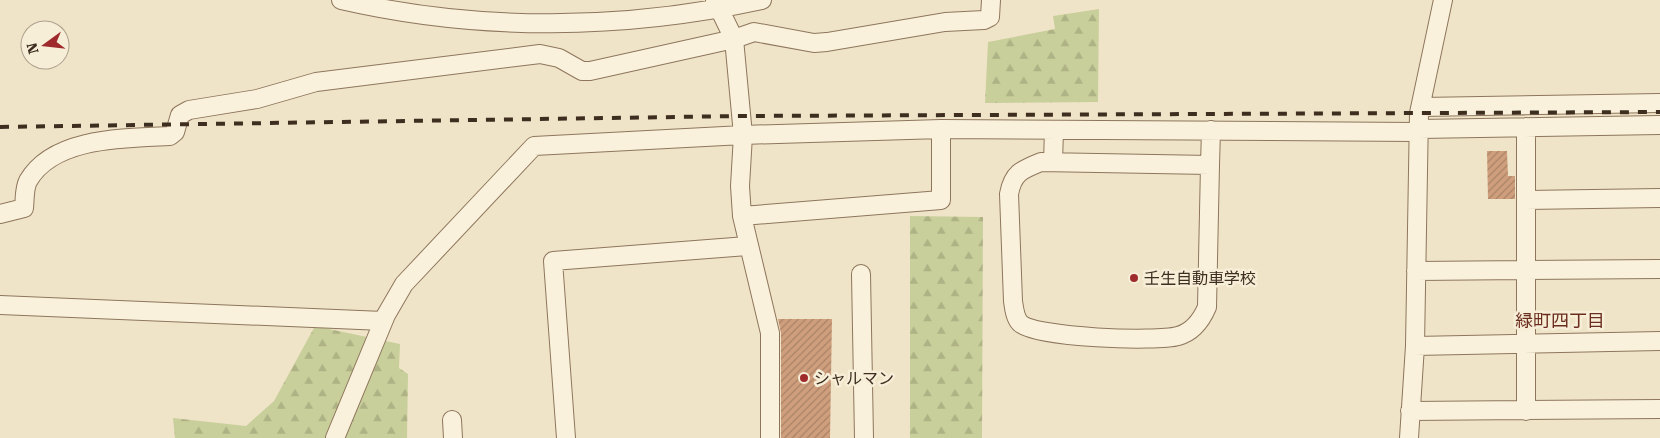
<svg xmlns="http://www.w3.org/2000/svg" width="1660" height="438" font-family="'Roboto Serif','Noto Sans JP',serif">
	<style>
		.forest { fill: url(#forest-firs) }
		.building { fill: url(#building-hatch) }
		.lines { fill: none; stroke-linecap: round; stroke-linejoin: round }
		.minor-casing { stroke: #8d765c; stroke-width: 20 }
		.minor { stroke: #faf1dc; stroke-width: 18 }
		.rail { stroke: #3d2e20; stroke-width: 4; stroke-dasharray: 9 9; stroke-linecap: butt }
		.poi-dot { fill: #9e2a2b; stroke: #f7eed8; stroke-width: 2 }
		.labels { text-anchor: middle; dominant-baseline: central; stroke-width: 5; stroke-linejoin: round; paint-order: stroke }
		.poi-label { font-size: 16px; fill: #3d2e20; stroke: #f7eed8; text-anchor: start }
		.neighbourhood-label { font-size: 18px; fill: #6b2e1e; stroke: #f7eed8 }
	</style>
	<defs>
		<pattern id="forest-firs" width="22" height="20" patternUnits="userSpaceOnUse" patternTransform="scale(1.25)"><rect width="22" height="20" fill="#c9cf9b"/><path d="M5 1l3.5 6h-7zM16 11l3.5 6h-7z" fill="#aeb285"/></pattern>
		<pattern id="building-hatch" width="6" height="6" patternUnits="userSpaceOnUse" patternTransform="scale(1.25)"><rect width="6" height="6" fill="#cf9f7d"/><path d="M-1 1l2-2M0 6l6-6M5 7l2-2" fill="none" stroke="#a98266"/></pattern>
	</defs>
	<rect width="100%" height="100%" fill="#f0e4c8"/>
	<path class="forest" d="M1099 9 1098 102 985 103 988 42 1055 29 1053 16Z
		M910 216 983 217 982 438H910Z
		M315 326 400 344 399 368 408 374 407 438H175L173 418 246 426 274 401Z"/>
	<path class="building" d="M1487 151H1507L1508 176H1515V199H1488Z
		M778 319H832L830 438H781V333Z"/>
	<g class="lines">
		<defs>
			<path id="minor" d="M341 0C480 32 624 30 762 0
				M715 0 734 39 743 135 740 186 742 216 770 333V438
				M1421 107 1660 103
				M1419 129 1660 125
				M1041 162 1210 165 1207 307C1201 321 1193 332 1178 336 1157 342 1035 338 1020 323 1015 318 1014 308 1013 301L1009 194C1013 173 1021 170 1041 162Z
				M1053 162 1054 130
				M1210 165 1211 130
				M1526 200 1660 198
				M0 214 24 208C25 199 24 189 28 181 53 137 125 138 170 136L175 132 180 115 189 110 257 99 316 82 540 54 559 58 582 71H590L734 39 754 32 814 43 827 42 945 22 984 20 990 17 991 0
				M742 216 941 200V129
				M1416 271 1660 269
				M861 274 864 438
				M0 305 383 321
				M1415 346 1660 341
				M1410 411 1660 409
				M1526 411V127
				M452 420 453 438
				M335 438 386 315 404 284 534 146 743 135 941 129 1418 132
				M566 438 553 261 747 246
				M1409 438 1415 346 1419 113 1443 0"/>
		</defs>
		<use href="#minor" class="minor-casing"/>
		<use href="#minor" class="minor"/>
		<path class="rail" d="M0 127 742 116 1660 112"/>
	</g>
	<g class="poi-dot">
		<circle cx="1134" cy="278" r="5"/>
		<circle cx="804" cy="378" r="5"/>
	</g>
	<g class="labels">
		<g class="poi-label">
			<text x="1144" y="278">壬生自動車学校</text>
			<text x="814" y="378">シャルマン</text>
		</g>
		<g class="neighbourhood-label">
			<text x="1560" y="320">緑町四丁目</text>
		</g>
	</g>
	<g transform="translate(45 45) rotate(255)"><circle r="24" fill="#f7eed8" stroke="#ada18e"/>
	<path d="M0-4L9 19L0 12L-9 19Z" fill="#9e2a2b"/>
	<text y="-8" font-size="14" font-weight="bold" text-anchor="middle" fill="#3d2e20">N</text>
	</g>
</svg>
